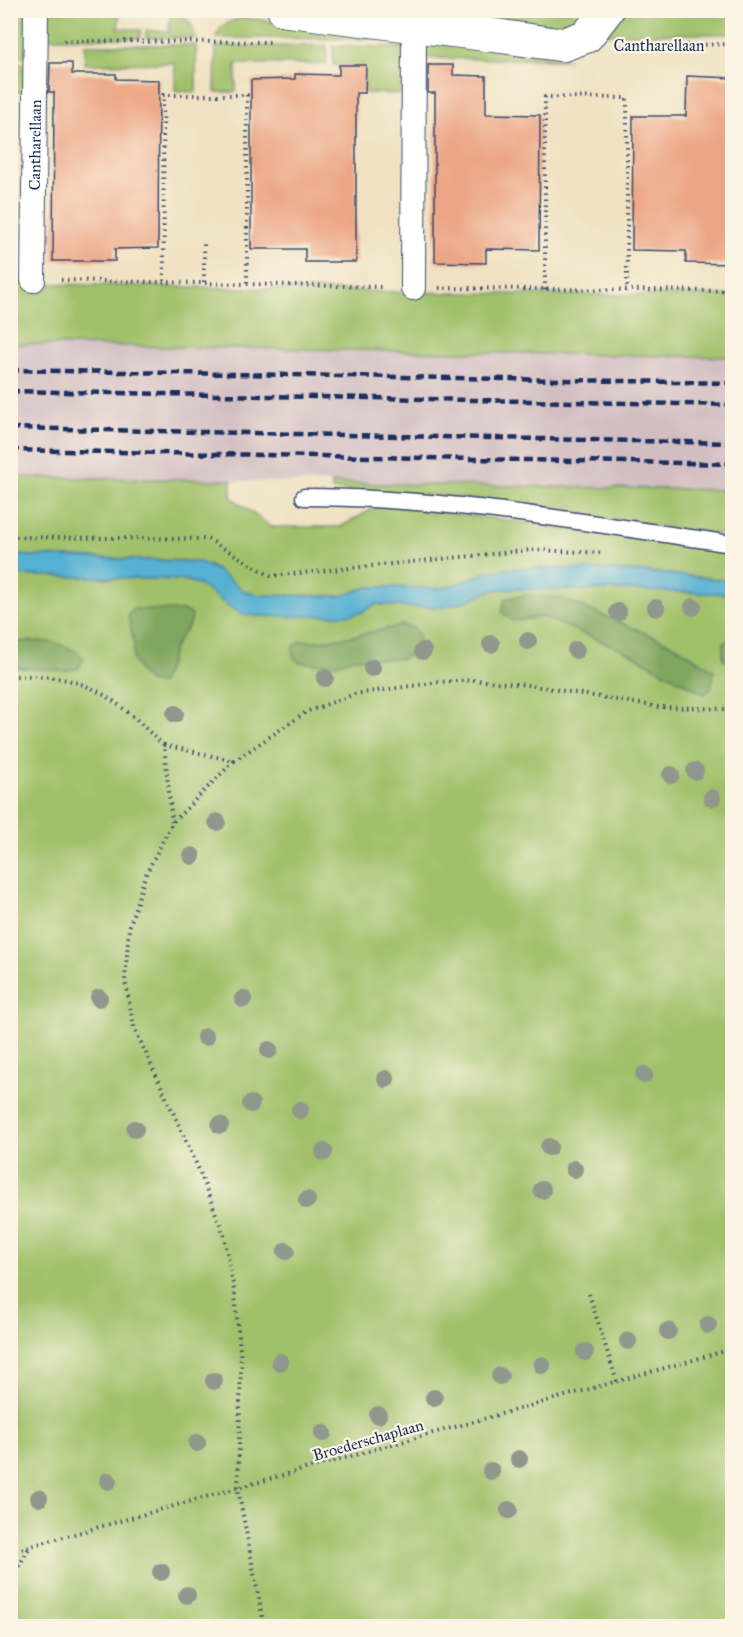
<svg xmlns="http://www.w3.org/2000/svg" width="743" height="1637" font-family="'IM FELL Great Primer',serif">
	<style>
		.industrial { fill: #d2bec2 }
		.green { fill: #a0c16a; stroke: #5e7864; stroke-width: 1.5 }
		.forest { fill: #80a75e; stroke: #4e6b5e; stroke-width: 1.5 }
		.water { fill: #54b0d2; stroke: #387098; stroke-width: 1.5 }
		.building { fill: #eca685 }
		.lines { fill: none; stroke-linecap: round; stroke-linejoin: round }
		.service-casing { stroke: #3b4a6d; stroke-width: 19 }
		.pedestrian-casing { stroke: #3b4a6d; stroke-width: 26 }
		.minor-casing { stroke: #3b4a6d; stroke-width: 35 }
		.path { stroke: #3b4a6d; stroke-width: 4; stroke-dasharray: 1.5 4.5; stroke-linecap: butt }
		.service { stroke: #fff; stroke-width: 16 }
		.pedestrian { stroke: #fff; stroke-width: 24 }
		.minor { stroke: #fff; stroke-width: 33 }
		.rail { stroke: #1b2f5e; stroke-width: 4.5; stroke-dasharray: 9 4.5; stroke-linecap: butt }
		.tree { fill: #90978d }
		.labels { text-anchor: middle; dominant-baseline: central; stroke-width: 4.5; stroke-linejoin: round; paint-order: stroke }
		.street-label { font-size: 16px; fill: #1b2f5e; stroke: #fcf5e5 }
	</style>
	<rect width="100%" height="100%" fill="#fcf5e5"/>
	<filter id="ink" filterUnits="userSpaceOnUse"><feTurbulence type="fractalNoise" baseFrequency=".0167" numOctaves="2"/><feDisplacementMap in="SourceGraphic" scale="12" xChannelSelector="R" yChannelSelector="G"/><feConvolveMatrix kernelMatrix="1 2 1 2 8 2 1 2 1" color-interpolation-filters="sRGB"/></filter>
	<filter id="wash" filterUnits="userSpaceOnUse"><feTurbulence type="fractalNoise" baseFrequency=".008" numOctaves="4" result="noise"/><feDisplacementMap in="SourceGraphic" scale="24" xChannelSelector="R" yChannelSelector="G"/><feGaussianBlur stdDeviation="1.35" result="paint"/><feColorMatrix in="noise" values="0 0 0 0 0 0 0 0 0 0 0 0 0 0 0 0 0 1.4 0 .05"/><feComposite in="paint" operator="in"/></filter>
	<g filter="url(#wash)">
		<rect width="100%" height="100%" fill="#efe1c1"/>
		<path class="industrial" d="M11 344 732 357V490L11 477Z"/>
		<path class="green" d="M504 10 570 11 582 19 570 27 502 22Z
			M13 11H26V57H11L10 18H14Z
			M41 11H120L118 28 141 30 140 38H42Z
			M170 11C186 15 193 23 196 38H146V30L169 32Z
			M624 11H732V34H604Z
			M243 18 406 36V39L216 38C220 24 230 21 243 18Z
			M421 37 569 60 421 58Z
			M85 45H196V92L175 91V63L85 64Z
			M216 46H327L326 64H236V92H215Z
			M333 46 405 47V94L365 93V65H333Z
			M11 64H25L26 92H11Z
			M11 283C251 288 492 296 732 295V357L11 344Z
			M11 477 231 480V497L271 527H340L380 505 478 516 732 552V581L644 571 503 569C479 572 464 584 442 588L368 587 341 596 260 595 244 591 210 566 190 561 11 555Z
			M332 483 732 490V536L445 496 332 490Z
			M11 575 184 580 195 582 225 603 256 616 346 615 360 613 376 604 406 607H443L464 602 492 590 502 589 622 590 732 594V1626H11Z"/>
		<path class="forest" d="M524 595 561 598 674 645 714 670 711 689 704 694 630 653 544 617 513 621 502 612 505 599Z
			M133 609 185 611 192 615C190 630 182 632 176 644 168 659 170 673 159 684L149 682 141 674 133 659 134 644 128 615Z
			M404 625 415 629 419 637V649L401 659 352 658 336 664H318L299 662 293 657V647L301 641C337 642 369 632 404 625Z
			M732 639V664L723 659V643Z
			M11 642C35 641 67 638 84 659L79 668 65 671 11 667Z"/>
		<path class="water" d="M11 555 200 562 218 571 244 591 260 595 341 596 368 587 442 588C463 584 481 571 503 569 525 567 549 568 572 569 626 570 679 574 732 581V594L622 590 502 589 492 590 464 602 443 607H406L376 604 360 613 346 615C324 615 256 620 239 612 219 603 207 584 184 580L11 575Z"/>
		<g id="blocks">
			<path class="building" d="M50 63H72V74H116V79L159 80 158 248 115 249V261H53L54 92H49Z
				M339 65H366L365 93H356V262H305V249H251V80L295 79V74L339 75Z
				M428 65H453V75L486 76V114L540 115 539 250 486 249V263L435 262V93H428Z
				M687 76 732 78V264L686 263V251L632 250 633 116H686Z"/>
		</g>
	</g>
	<g filter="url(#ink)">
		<use href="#blocks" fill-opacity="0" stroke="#3b4a6d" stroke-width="1.5"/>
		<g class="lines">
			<defs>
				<path id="service" d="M304 497C448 497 590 524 732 544"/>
				<g id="pedestrian">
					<path id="s1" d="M33 280 36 10"/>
					<path d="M413 288 414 25"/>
				</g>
				<path id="minor" d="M284 10 498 36 562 45 587 36 607 10"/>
			</defs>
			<use href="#service" class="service-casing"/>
			<use href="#pedestrian" class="pedestrian-casing"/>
			<use href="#minor" class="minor-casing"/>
			<path class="path" d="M64 41 272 42
				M621 47 732 44
				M61 280 384 287
				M164 281 163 95H247V284
				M204 282V240
				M439 288 732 291
				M545 290V97L627 98V291
				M10 537 208 539 271 576 531 550 604 553
				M10 676C61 675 90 680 130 714 142 723 152 736 164 745L172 822
				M164 745 234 761 306 712 355 694 439 682 474 680 528 685 659 707 732 709
				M234 761 172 823 145 876 129 928 125 980 134 1027 197 1165 224 1235 235 1295 241 1362 238 1489 264 1626
				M589 1294 617 1382
				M10 1552 732 1349
				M10 1582 29 1548"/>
			<use href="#service" class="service"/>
			<use href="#pedestrian" class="pedestrian"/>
			<use href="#minor" class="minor"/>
			<path class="rail" d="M10 370 732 383
				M10 391 732 405
				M10 428 732 443
				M10 450 732 464"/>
		</g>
		<g class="tree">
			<circle cx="693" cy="607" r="9"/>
			<circle cx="656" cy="608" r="9"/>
			<circle cx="618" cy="612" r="9"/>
			<circle cx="528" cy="641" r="9"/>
			<circle cx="491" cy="644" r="9"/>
			<circle cx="576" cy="650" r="9"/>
			<circle cx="423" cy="651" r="9"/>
			<circle cx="372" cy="668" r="9"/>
			<circle cx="325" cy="678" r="9"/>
			<circle cx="175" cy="714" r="9"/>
			<circle cx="695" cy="771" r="9"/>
			<circle cx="671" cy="775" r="9"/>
			<circle cx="712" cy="798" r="9"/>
			<circle cx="217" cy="822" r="9"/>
			<circle cx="192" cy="856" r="9"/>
			<circle cx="99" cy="998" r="9"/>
			<circle cx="243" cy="999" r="9"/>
			<circle cx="205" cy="1037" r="9"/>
			<circle cx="269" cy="1050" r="9"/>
			<circle cx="644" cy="1075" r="9"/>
			<circle cx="386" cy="1079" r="9"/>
			<circle cx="251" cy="1104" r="9"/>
			<circle cx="300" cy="1110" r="9"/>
			<circle cx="220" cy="1125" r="9"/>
			<circle cx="135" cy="1129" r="9"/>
			<circle cx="549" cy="1147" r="9"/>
			<circle cx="324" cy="1152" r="9"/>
			<circle cx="574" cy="1169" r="9"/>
			<circle cx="542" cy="1190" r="9"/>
			<circle cx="307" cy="1200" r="9"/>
			<circle cx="286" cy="1251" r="9"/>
			<circle cx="708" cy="1325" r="9"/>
			<circle cx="668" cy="1331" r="9"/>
			<circle cx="628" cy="1341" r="9"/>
			<circle cx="585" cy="1352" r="9"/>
			<circle cx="280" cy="1362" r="9"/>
			<circle cx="542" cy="1365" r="9"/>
			<circle cx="500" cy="1376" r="9"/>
			<circle cx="214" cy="1381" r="9"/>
			<circle cx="434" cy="1398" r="9"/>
			<circle cx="378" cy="1415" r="9"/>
			<circle cx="323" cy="1433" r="9"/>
			<circle cx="197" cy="1443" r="9"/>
			<circle cx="519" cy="1459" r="9"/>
			<circle cx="491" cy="1471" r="9"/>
			<circle cx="108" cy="1481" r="9"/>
			<circle cx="39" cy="1498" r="9"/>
			<circle cx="509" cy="1510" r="9"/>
			<circle cx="161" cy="1572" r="9"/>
			<circle cx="187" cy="1595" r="9"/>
		</g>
	</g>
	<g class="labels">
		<g class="street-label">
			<text x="659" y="45">Cantharellaan</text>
			<text stroke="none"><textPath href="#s1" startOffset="135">Cantharellaan</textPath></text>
			<text transform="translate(368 1440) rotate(-16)">Broederschaplaan</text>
		</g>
	</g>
	<rect width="743" height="1637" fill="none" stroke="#fcf5e5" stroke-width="36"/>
</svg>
